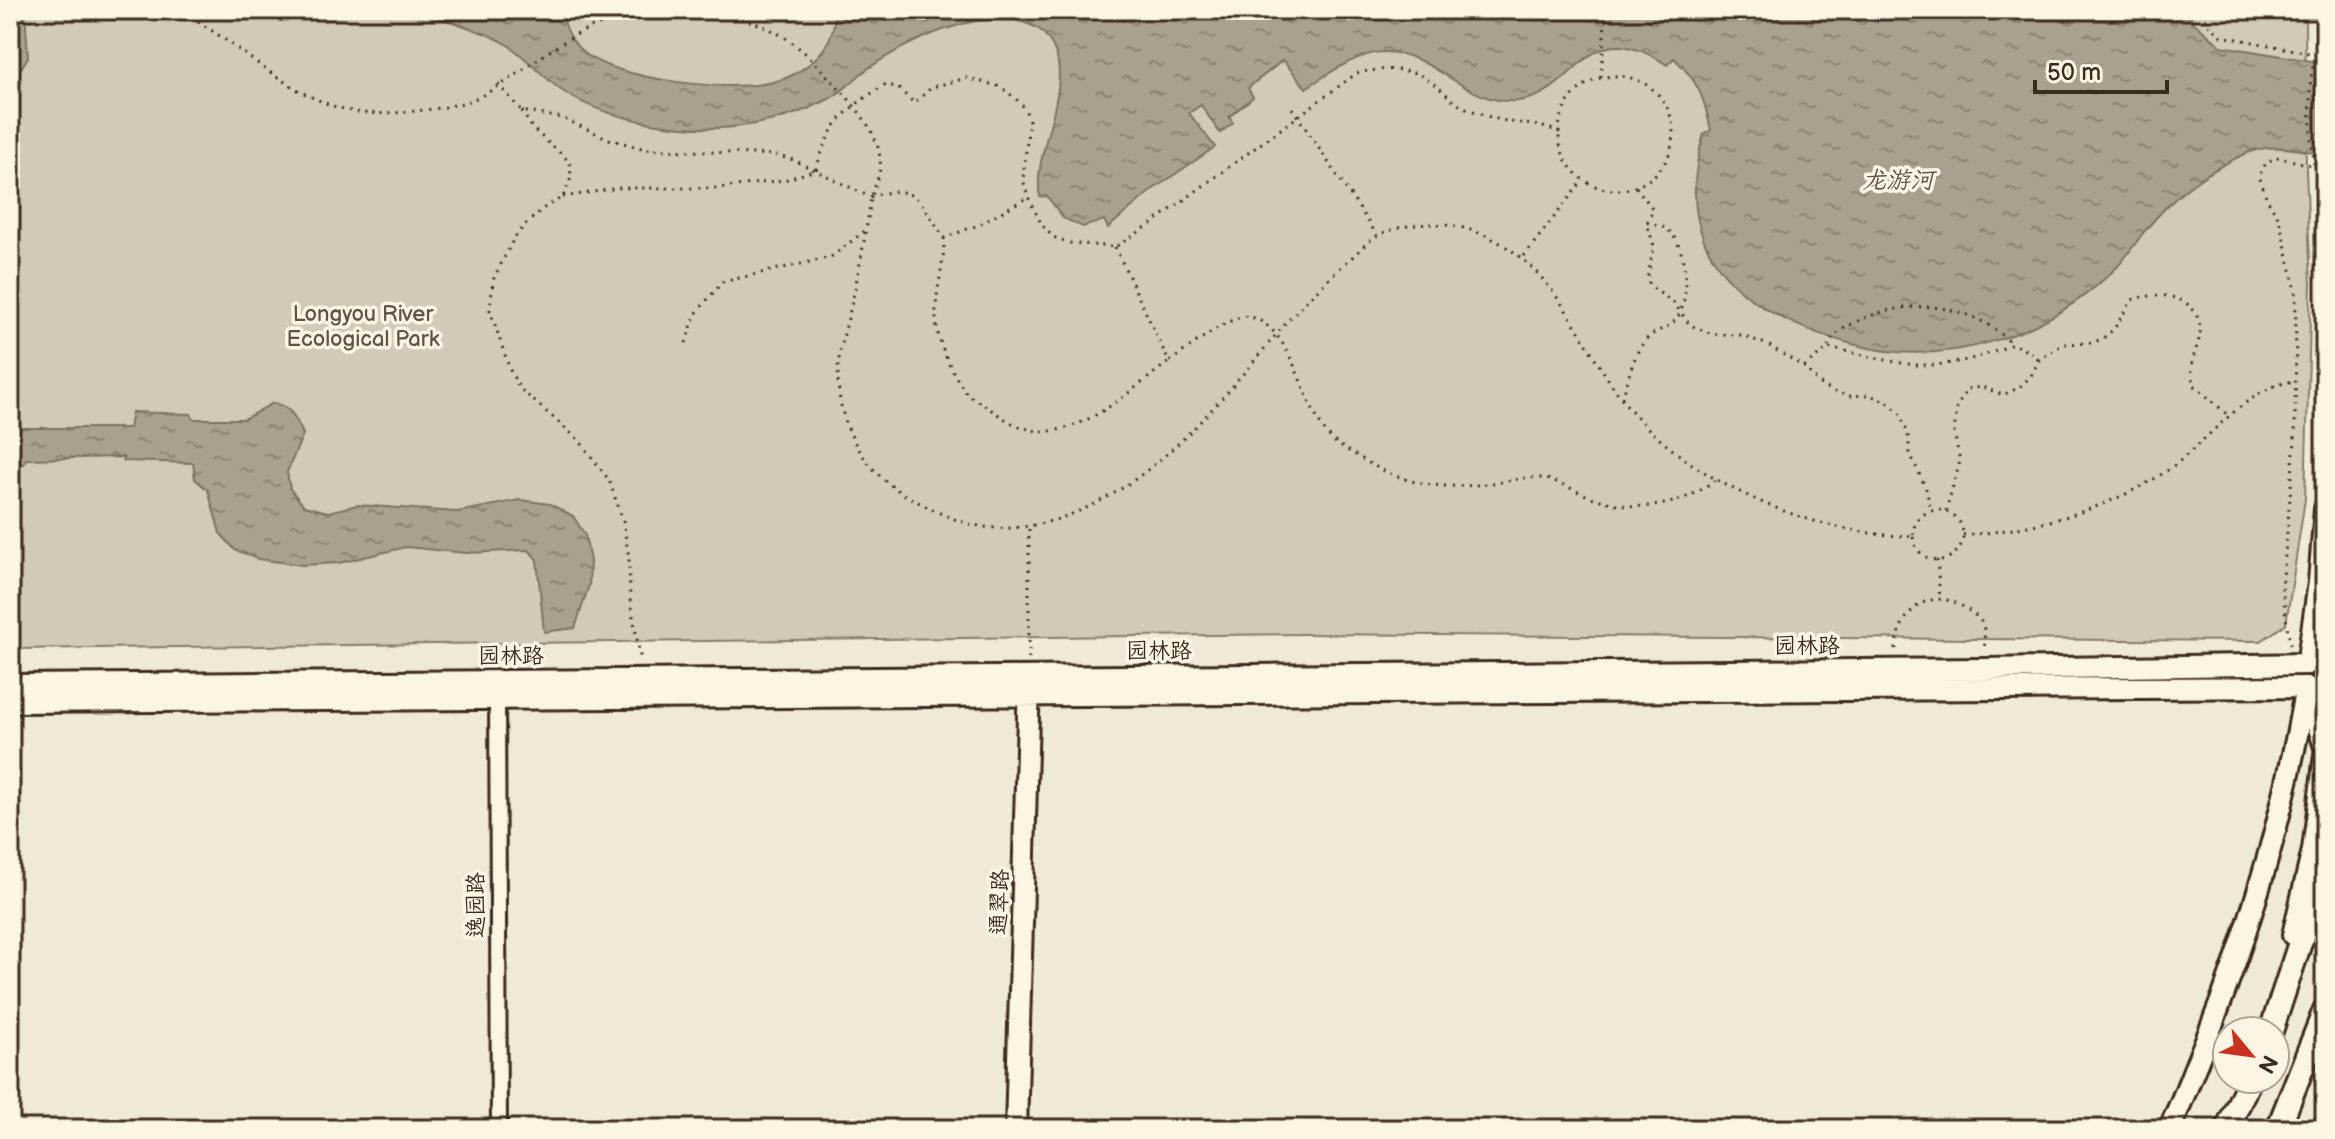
<svg xmlns="http://www.w3.org/2000/svg" width="2335" height="1139" font-family="'Balsamiq Sans','LXGW WenKai TC',sans-serif">
	<style>
		.green { fill: #d2c9ba; stroke: #867a6c; stroke-width: 2 }
		.water { fill: url(#water-ripples); stroke: #7e7163; stroke-width: 2 }
		.lines { fill: none; stroke-linecap: round; stroke-linejoin: round }
		.street-casing { stroke: #3b2a1e; stroke-width: 20 }
		.secondary-casing { stroke: #3b2a1e; stroke-width: 26 }
		.primary-casing { stroke: #3b2a1e; stroke-width: 28 }
		.path { stroke: #3b2a1e; stroke-width: 3; stroke-dasharray: 2 6; stroke-linecap: butt }
		.street { stroke: #fcf5e5; stroke-width: 14 }
		.secondary { stroke: #fcf5e5; stroke-width: 20 }
		.primary { stroke: #fcf5e5; stroke-width: 22 }
		.path-bridge { stroke: #3b2a1e; stroke-width: 3; stroke-dasharray: 2 6; stroke-linecap: butt }
		.labels { text-anchor: middle; dominant-baseline: central; stroke-width: 7; stroke-linejoin: round; paint-order: stroke }
		.park-label { font-size: 22px; fill: #615245; stroke: #fcf5e5 }
		.street-label { font-size: 22px; fill: #3b2a1e; stroke: #fcf5e5 }
		.water-label { font-size: 24px; font-style: italic; fill: #625346; stroke: #fcf5e5 }
	</style>
	<defs>
		<pattern id="water-ripples" width="26" height="14" patternUnits="userSpaceOnUse" patternTransform="scale(2)"><rect width="26" height="14" fill="#aaa091"/><path d="M2 4q2-2 4 0t4 0M15 11q2-2 4 0t4 0" fill="none" stroke="#8c8376"/></pattern>
	</defs>
	<rect width="100%" height="100%" fill="#f0e9d9"/>
	<filter id="ink" filterUnits="userSpaceOnUse"><feTurbulence type="fractalNoise" baseFrequency=".0125" numOctaves="2"/><feDisplacementMap in="SourceGraphic" scale="16" xChannelSelector="R" yChannelSelector="G"/><feConvolveMatrix kernelMatrix="1 2 1 2 8 2 1 2 1" color-interpolation-filters="sRGB"/></filter>
	<g filter="url(#ink)">
		<path class="green" d="M10 10H2305L2306 170 2311 283 2305 499 2286 624 2261 641 1305 634 10 649Z"/>
		<path class="water" d="M10 10H25L28 57 10 86Z
			M323 10H562C564 27 570 40 583 52 615 80 732 93 773 82 806 74 838 46 834 10H2189L2193 22 2221 46 2325 63V154C2307 152 2283 145 2265 148 2247 151 2231 161 2216 169 2185 186 2161 210 2140 237 2133 247 2126 257 2118 266 2050 335 1947 370 1852 344 1807 332 1758 312 1726 276 1690 235 1689 183 1704 134L1711 130C1704 97 1699 82 1674 58L1667 65C1583 9 1581 94 1518 101 1465 106 1435 51 1383 52 1357 53 1328 74 1306 88L1283 60 1248 88 1253 97 1229 117 1233 123 1220 133 1201 105 1189 113 1215 147 1152 190 1108 228 1104 220 1083 227 1063 218 1047 196 1040 197C1030 146 1088 70 1039 29 989 0 904 42 862 73 851 82 841 93 829 99 806 111 780 120 754 124 698 135 609 123 561 90 542 76 525 56 505 43 488 33 462 25 443 19 416 11 387 12 359 11 347 11 334 13 323 10Z
			M273 403C292 407 295 417 303 434L287 472 290 489 304 506 328 512 357 505 457 512 520 500 550 504 573 516 585 535 590 561 589 585 575 628 544 632 537 560 529 550 466 553 406 547 339 563 302 565 258 559 235 550 220 533 208 490 195 479 193 463 123 461V457L26 459 24 464 10 463V428H129L132 412 191 414 193 419H244Z"/>
		<g class="lines">
			<defs>
				<path id="street" d="M497 692 499 1129"/>
				<path id="secondary" d="M2309 652 2319 582 2325 509
					M10 685 1986 669 2307 664 2325 633
					M10 702 2306 687 2325 747
					M2293 935 2313 850 2325 755
					M1016 1129 1029 681
					M2169 1129C2182 1103 2191 1076 2202 1050 2249 934 2284 815 2305 692"/>
				<path id="primary" d="M2271 1031 2319 885 2325 857
					M2227 1129 2250 1079
					M2278 1129 2325 1010"/>
			</defs>
			<use href="#street" class="street-casing"/>
			<use href="#secondary" class="secondary-casing"/>
			<use href="#primary" class="primary-casing"/>
			<path class="path" d="M177 10C238 40 287 100 357 112 372 115 390 113 406 112 426 110 447 108 466 102 512 86 547 45 593 27 612 19 632 19 653 17 721 10 771 14 820 68 842 92 877 125 880 158 882 175 872 189 870 205 865 238 859 270 852 302 847 325 838 350 838 374 837 424 864 472 907 496 945 517 977 533 1022 527 1138 511 1216 405 1287 322 1306 300 1326 281 1348 261 1356 254 1366 243 1375 237 1401 222 1443 221 1471 230 1553 257 1575 336 1622 399 1684 481 1812 536 1913 536
				M2202 10 2207 23 2222 36 2325 56
				M2319 24 2321 10
				M1559 133a57 57 0 1 1 114 0a57 57 0 1 1-114 0Z
				M1601 77 1606 10
				M498 84 522 111 562 118 609 139 645 149 774 155 794 160 870 197C917 181 921 203 944 238L978 225 1028 197
				M1292 108 1377 235
				M522 111 532 128 570 162 571 178 563 197 545 207 526 224 514 238 493 280 490 310 510 370 519 388 579 440 609 480 623 521 629 558 630 599 641 662
				M2316 180 2325 223
				M1636 187 1653 209 1647 223 1654 246 1647 279 1651 287 1674 303 1690 325 1712 334 1741 335 1768 345 1804 367 1819 383 1833 392 1849 396 1869 395 1888 402 1900 414 1908 434 1910 453 1926 489 1931 510
				M563 197 618 188H719L784 180 816 170C830 121 844 111 886 84L898 88 914 103 932 87 967 78 1001 87 1015 98 1025 108 1029 121 1023 179 1028 197 1042 225 1053 237 1070 243 1115 247 1150 225 1357 73C1377 69 1399 67 1419 75 1435 81 1445 95 1458 104 1467 109 1478 113 1487 116 1513 125 1534 122 1559 132
				M944 238C945 269 932 297 937 328 939 345 956 382 968 394 972 398 978 401 983 404 996 413 1010 424 1025 428 1075 445 1131 389 1169 362
				M1115 247 1169 362C1187 350 1233 311 1251 317 1295 330 1301 405 1329 436 1336 445 1349 451 1359 457 1402 484 1435 490 1486 484 1504 483 1522 476 1540 478 1558 480 1574 491 1591 497 1636 513 1679 509 1716 479
				M1524 256 1583 180
				M686 343 695 315 722 282 831 257 866 230
				M1828 347C1832 333 1848 326 1860 320 1911 297 1972 303 2012 344
				M1804 367 1828 348C1856 352 1894 364 1920 365 1950 366 1986 357 2012 344L2034 354 2039 360
				M1622 398C1629 380 1632 356 1645 341 1654 329 1672 329 1679 315 1690 295 1687 241 1665 228 1660 226 1653 224 1647 223
				M1913 535a25 25 0 1 1 50 0a25 25 0 1 1-50 0Z
				M1946 511 1960 461 1954 432 1957 407 1967 389 1982 387 2003 395 2020 387 2031 376 2039 360 2063 344 2091 343 2102 339 2114 329 2132 300C2159 290 2201 295 2200 333 2199 344 2193 354 2192 365 2191 371 2193 378 2193 384L2230 417
				M1963 535C2031 530 2104 511 2162 474 2203 448 2246 385 2296 381
				M1937 560 1940 599
				M2290 645 2282 589 2295 441 2296 291 2279 218 2267 199 2259 176 2266 163 2276 157 2325 168
				M1896 649C1898 613 1929 584 1965 608 1971 612 1980 618 1983 625 1985 632 1984 643 1985 650
				M1029 659V527"/>
			<use href="#street" class="street"/>
			<use href="#secondary" class="secondary"/>
			<use href="#primary" class="primary"/>
			<path class="path-bridge" d="M2316 180 2311 137 2310 86 2319 24"/>
		</g>
	</g>
	<g class="labels">
		<g class="park-label">
			<text x="363" y="314">Longyou River<tspan x="363" dy="25">Ecological Park</tspan></text>
		</g>
		<g class="street-label">
			<text x="1807" y="646">园林路</text>
			<text x="1159" y="651">园林路</text>
			<text x="511" y="656">园林路</text>
			<text transform="translate(1000 902) rotate(-88)">通翠路</text>
			<text transform="translate(476 905) rotate(-90)">逸园路</text>
		</g>
		<g class="water-label">
			<text x="1898" y="180">龙游河</text>
		</g>
	</g>
	<rect width="2335" height="1139" fill="none" stroke="#fcf5e5" stroke-width="40"/>
	<rect x="20" y="20" width="2295" height="1099" fill="none" stroke="#3b2a1e" stroke-width="3" filter="url(#ink)"/>
	<g transform="translate(2251 1055) rotate(119)"><circle r="38" fill="#fcf5e5" stroke="#afa495" stroke-width="2"/>
	<path d="M0-6L14 30L0 20L-14 30Z" fill="#c8321e"/>
	<text y="-12" font-size="22" font-weight="bold" text-anchor="middle" fill="#3b2a1e">N</text>
	</g>
	<path d="M2035 80v12h132v-12" fill="none" stroke="#3b2a1e" stroke-width="4"/>
	<text x="2047" y="80" font-size="24" fill="#3b2a1e" stroke="#fcf5e5" stroke-width="6" paint-order="stroke">50 m</text>
</svg>
